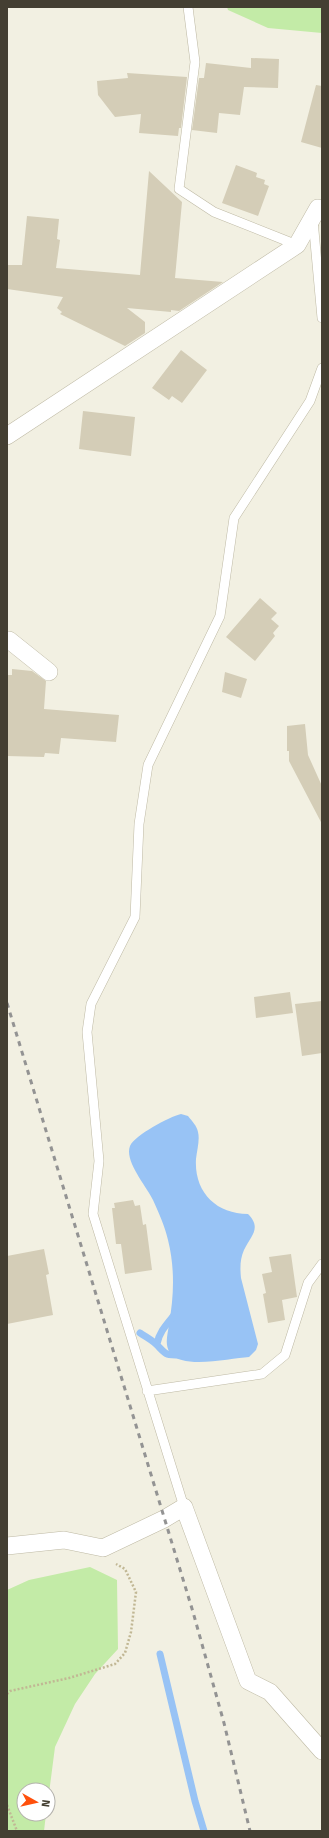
<svg xmlns="http://www.w3.org/2000/svg" width="329" height="1838" font-family="'Fira Sans',sans-serif">
	<style>
		.green { fill: #c3eba7 }
		.water { fill: #98c3f5 }
		.lines { fill: none; stroke-linecap: round; stroke-linejoin: round }
		.stream { stroke: #98c3f5; stroke-width: 7 }
		.building { fill: #d4cdb7 }
		.service-casing { stroke: #beb9a4; stroke-width: 10 }
		.minor-casing { stroke: #beb9a4; stroke-width: 18 }
		.path { stroke: #c1b794; stroke-width: 2.5; stroke-dasharray: 2 2; stroke-linecap: butt }
		.service { stroke: #fff; stroke-width: 9 }
		.minor { stroke: #fff; stroke-width: 17 }
		.rail { stroke: #939393; stroke-width: 3; stroke-dasharray: 5 5; stroke-linecap: butt }
	</style>
	<rect width="100%" height="100%" fill="#f2f0e2"/>
	<path class="green" d="M227 7H322V33L268 28 228 10Z
		M90 1567 117 1580 118 1649 95 1674 75 1704 55 1747 48 1801V1790H24V1814H46L44 1831H7V1590L29 1580Z"/>
	<path class="water" d="M181 1114 188 1116C192 1121 197 1126 198 1132 200 1140 197 1150 196 1159 194 1192 216 1214 248 1214 262 1228 251 1236 244 1250 240 1259 240 1268 241 1278L258 1344 256 1350 249 1357C231 1358 183 1370 170 1353 164 1344 168 1334 169 1324 174 1296 175 1268 168 1240 165 1227 159 1213 153 1200 147 1187 124 1161 130 1146 135 1135 169 1117 181 1114Z"/>
	<g class="lines">
		<path class="stream" d="M140 1333C145 1336 152 1340 156 1344 167 1355 164 1355 181 1355
			M157 1344C159 1332 167 1324 175 1314
			M160 1654 195 1801 204 1831"/>
	</g>
	<path class="building" d="M251 58 279 59 278 88 244 87 240 115 219 113 217 133 192 130 199 78H204L206 63 251 68Z
		M127 73 187 77 181 128H179L178 136 139 133 141 114 115 117 98 95 97 81 128 78Z
		M316 85 322 86V148L301 142Z
		M236 165 257 173 256 177 265 180 264 184 269 186 258 216 222 203Z
		M149 171 182 202 175 278 223 282 179 311 171 310V312L127 308 145 322V333L125 346 60 314 62 312 57 308 63 297 7 289V265H22L27 216 59 219 57 239 60 240 56 268 140 275Z
		M181 350 207 370 182 403 172 396 169 400 152 388Z
		M83 411 135 417 131 456 79 449Z
		M260 598 277 613 271 619 279 626 273 633 275 636 255 661 226 637Z
		M12 669 32 671 46 681 44 709 119 715 116 742 61 738 59 754 45 753 44 757 7 756V675H12Z
		M225 672 247 679 241 698 222 692Z
		M305 724 308 755 322 786V824L289 761V751H287V726Z
		M290 992 293 1013 256 1018 254 997Z
		M322 1001V1053L302 1056 295 1004Z
		M133 1200 135 1206 140 1205 143 1225 146 1224 152 1270 125 1274 121 1244H116L112 1208H115L114 1203Z
		M44 1249 49 1274 46 1275 53 1315 7 1324V1256Z
		M291 1254 297 1297 282 1300 285 1320 268 1323 263 1294 266 1293 262 1274 272 1272 269 1257Z"/>
	<g class="lines">
		<defs>
			<path id="service" d="M188 7 195 62 179 189 214 212 297 245
				M313 220 322 318
				M147 1391 262 1374 285 1355 308 1283 322 1264
				M184 1507 93 1214 99 1161 87 1032 91 1004 135 917 139 824 148 765 220 616 234 518 310 401 322 368"/>
			<path id="minor" d="M7 436 297 245 318 208 322 209
				M7 640H9L49 672
				M7 1546 64 1540 103 1548 164 1519 184 1507 248 1681 270 1692 322 1751"/>
		</defs>
		<use href="#service" class="service-casing"/>
		<use href="#minor" class="minor-casing"/>
		<path class="path" d="M7 1694 10 1691 69 1678 115 1664 125 1653 131 1632 136 1592 125 1569 116 1564
			M7 1805 17 1831"/>
		<use href="#service" class="service"/>
		<use href="#minor" class="minor"/>
		<path class="rail" d="M7 1003 193 1612 224 1723 250 1831"/>
	</g>
	<rect width="329" height="1838" fill="none" stroke="#443f32" stroke-width="16"/>
	<g transform="translate(36 1802) rotate(98)"><circle r="19" fill="#ffffff" stroke="#b4b2ad"/>
	<path d="M0-3L7 15L0 10L-7 15Z" fill="#ff500c"/>
	<text y="-6" font-size="11" font-weight="bold" text-anchor="middle" fill="#443f32">N</text>
	</g>
</svg>
